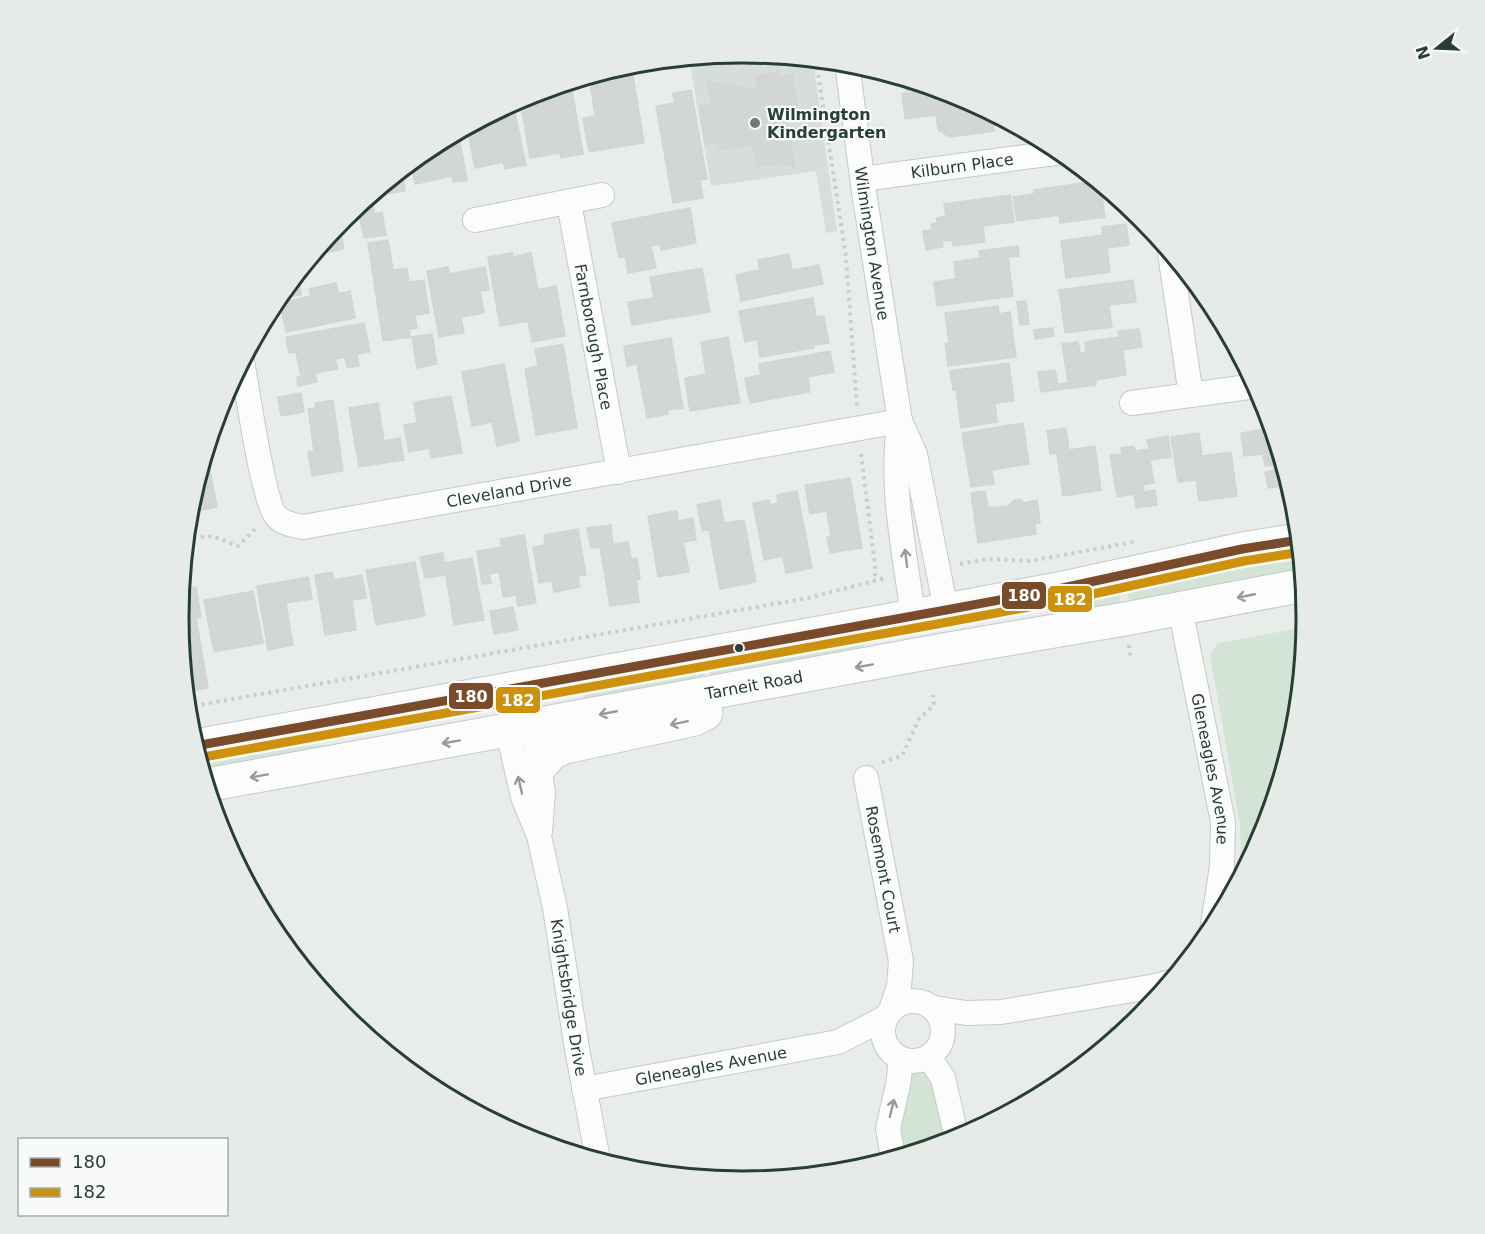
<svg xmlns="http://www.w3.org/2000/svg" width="1485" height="1234" font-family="'DejaVu Sans',sans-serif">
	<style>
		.built { fill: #d7ddd9 }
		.green { fill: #d3e4d6 }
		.building { fill: #d2d6d4; stroke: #d1d5d3; stroke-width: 1.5 }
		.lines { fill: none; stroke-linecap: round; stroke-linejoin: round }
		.minor-casing { stroke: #c5cac7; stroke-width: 26 }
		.secondary-casing { stroke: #c4cac7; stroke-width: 35 }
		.path { stroke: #c8ceca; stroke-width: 4; stroke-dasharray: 3 4.5; stroke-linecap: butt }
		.minor { stroke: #fcfcfc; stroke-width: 24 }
		.secondary { stroke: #fcfcfc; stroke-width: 33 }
		.bus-1-casing { stroke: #f7faf8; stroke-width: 14 }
		.bus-2-casing { stroke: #f7faf8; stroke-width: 14 }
		.bus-1 { stroke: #7a4b2a; stroke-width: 9 }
		.bus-2 { stroke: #cd910b; stroke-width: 9 }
		.oneway { stroke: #929d98 }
		.poi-dot { fill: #6b7b74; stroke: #f7faf8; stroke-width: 2 }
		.bus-dot { fill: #273e35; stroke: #f7faf8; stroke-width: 2 }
		.labels { text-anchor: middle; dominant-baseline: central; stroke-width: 4.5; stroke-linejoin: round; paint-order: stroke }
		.poi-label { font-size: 16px; font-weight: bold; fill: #273e35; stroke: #f7faf8; text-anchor: start }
		.street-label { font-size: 16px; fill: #273e35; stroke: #f7faf8 }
		.rim { fill: none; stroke: #273e35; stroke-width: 3 }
		.line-badge { stroke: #f7faf8; stroke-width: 2 }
		.badge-label { font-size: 16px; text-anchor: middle; font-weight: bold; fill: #fff }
	</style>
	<rect width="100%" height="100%" fill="#e8edea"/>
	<path class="built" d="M743 53 813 60 837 231 826 233 816 171 711 186 689 58Z"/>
	<path class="green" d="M1301 552 1303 573 1130 605 1126 585Z
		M1119 587 1121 606 1055 609 1054 600Z
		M1306 627 1296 727 1264 833 1236 885 1241 850 1240 825 1210 655 1218 643Z
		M862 640 866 657 710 678V667Z
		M703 668 706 688 586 710 583 690Z
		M343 744 205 779 199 760 267 748Z
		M926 1066H930L948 1142 902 1156 897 1132 911 1071Z"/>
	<path class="building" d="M778 72 780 77 792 75 799 113 786 115 795 168 783 163 757 166 753 145 718 150 717 143 705 144 700 105 712 106 707 82 758 90 756 76Z
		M633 75 644 143 589 152 583 118 595 116 590 82Z
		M904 79 929 87 906 91Z
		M938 89 959 96 991 113 994 131 950 137 938 130 936 115 905 119 902 94Z
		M572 90 583 154 561 158 560 153 530 158 520 99 534 93V97Z
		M691 90 707 179 700 180 703 198 673 203 656 106 675 103 673 93Z
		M498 111 499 116 515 113 526 165 505 169 503 162 475 168 467 127Z
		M452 135 460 142 467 180 453 182 452 176 415 184 411 162 429 147Z
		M402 170 405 191 380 195 379 188Z
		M1097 181 1100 184 1105 217 1060 223 1059 215 1017 221 1013 197 1034 194V190Z
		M1010 195 1014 222 983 226 985 242 953 246 952 240 942 241 943 247 926 250 923 231 931 230V224L937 223 936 218 946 216 944 204Z
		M373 206 374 214 382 212 386 235 364 238 358 209Z
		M690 208 696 243 661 250 660 244 651 246 656 268 628 273 625 256 619 258 612 223Z
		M339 223 344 249 313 255Z
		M1126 224 1129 245 1107 248 1110 272 1066 278 1061 241 1103 235 1102 227Z
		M388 240 393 270 407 268 409 282 424 280 429 313 415 315 417 328 409 329 410 337 383 341 368 243Z
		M1018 246 1019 256 1008 257 1013 296 937 306 934 282 956 279 954 262 980 258 979 251Z
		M513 253 512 257 531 253 538 290 556 286 565 336 532 342 528 321 500 326 488 257Z
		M789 254 792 270 819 265 823 284 741 301 736 275 760 270 758 260Z
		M448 267 449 274 485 267 489 290 480 291 484 313 461 317 464 333 439 337 427 271Z
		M702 268 710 312 632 325 628 302 654 298 650 277Z
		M295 277H299L301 295 280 298V295Z
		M1133 280 1136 302 1109 305 1112 327 1065 333 1059 290Z
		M336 283 338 294 350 291 355 318 286 332 280 303 311 296 309 289Z
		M813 298 816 317 824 316 829 343 813 345 814 348 760 357 757 339 745 342 739 311Z
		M1026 301 1029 324 1020 325 1017 302Z
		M998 306 999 314 1010 312 1016 357 948 366 945 344 949 343 945 313Z
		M364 323 370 352 357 354 359 366 347 368 345 357 335 359 338 369 315 373 317 382 298 386 297 377 301 376 296 352 289 353 286 337Z
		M1053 328 1054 336 1035 339 1034 330Z
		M1139 329 1142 347 1123 350 1126 375 1096 380V385L1041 392 1038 372 1055 370 1058 384 1068 383 1062 344 1078 342 1080 353 1086 352 1085 342 1119 337 1118 331Z
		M432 334 437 364 417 368 412 337Z
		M728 337 740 403 690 411 685 378 706 374 701 342Z
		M671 338 683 408 667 410 668 414 647 418 637 364 627 366 624 346Z
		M563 344 577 428 536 435 525 369 538 366 535 349Z
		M830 351 834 372 808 377 810 392 750 403 745 378 761 375 759 364Z
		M1009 363 1014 401 995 403 997 422 961 428 956 389 953 390 950 371Z
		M504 364 519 441 497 446 492 422 472 426 462 372Z
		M301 393 304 412 281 416 278 397Z
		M451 396 462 453 431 458 429 448 409 452 404 425 417 423 414 402Z
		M333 400 343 471 312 476 308 452 314 451 308 409 316 408 315 403Z
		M378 403 384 441 400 438 404 460 359 467 349 408Z
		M1023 423 1029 464 992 470 994 484 971 487 962 433Z
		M1271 423 1289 485 1268 488 1265 472 1274 470V465L1265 466 1263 454 1244 456 1241 433 1271 428Z
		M1066 428 1069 450 1095 446 1101 490 1063 496 1057 453 1050 454 1047 431Z
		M1199 433 1202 456 1231 452 1237 496 1199 501 1196 480 1178 482 1171 437Z
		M1168 436 1171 457 1150 460 1154 483 1143 485 1144 492 1155 490 1157 505 1136 508 1134 494 1117 497 1110 455 1122 454 1121 448 1134 446 1135 451 1149 449 1147 440Z
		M208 460 217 507 188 513 203 461Z
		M850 478 862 548 830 553 827 537H831L827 511 810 514 805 485Z
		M797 491 812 568 786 573 783 556 764 560 753 503 769 500 770 505 778 503 777 495Z
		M985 491 988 508 1008 506 1014 500 1020 499 1024 503 1037 500 1040 523H1035L1036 534 978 543 971 493Z
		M720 500 724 523 744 520 756 582 720 589 709 530 702 531 697 505Z
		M677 511 678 521 693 518 696 540 683 542 689 572 658 577 648 516Z
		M611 525 613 544 628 542 631 559 637 558 640 579 636 580 639 602 610 606 600 547 591 548 587 528Z
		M578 529 586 575 578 576 580 587 554 592 552 581 539 583 533 547 545 545 544 535Z
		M524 535 536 603 518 606 516 595 503 597 499 572 489 574 491 583 482 584 477 551 502 547 500 539Z
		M443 553 444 563 472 558 484 620 454 625 446 575 425 578 420 557Z
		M415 562 425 616 376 625 366 570Z
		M332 572 334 580 362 575 366 598 352 600 356 630 325 635 315 575Z
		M308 577 312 599 286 603 293 645 268 650 257 586Z
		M196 587 201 617 196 618 208 688 185 692 178 617 181 590Z
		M253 591 263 643 214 652 204 600Z
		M513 607 518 630 494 634 490 611Z
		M1132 1024 1106 1045 1105 1040 1112 1039 1110 1028Z"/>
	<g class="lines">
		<defs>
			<g id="minor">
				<path id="s1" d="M847 63 864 192 900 421C889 484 905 553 913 616"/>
				<path id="s2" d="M863 179 1062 152"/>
				<path id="s3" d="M569 203 619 472"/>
				<path d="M475 220 602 195"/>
				<path d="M1170 253 1191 395"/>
				<path id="s4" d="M242 361C247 386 263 504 277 517 284 524 294 525 303 527L900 421"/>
				<path d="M1132 403 1256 386"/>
				<path d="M900 421 915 454 946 610"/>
				<path id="s5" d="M1180 608 1223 822 1222 866 1212 931"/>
				<path d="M533 727 543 793 540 831"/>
				<path id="s6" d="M508 731 523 797 539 836 555 908 577 1049 598 1160"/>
				<path id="s7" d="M866 778 901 961 899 986 891 1010"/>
				<circle cx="913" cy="1031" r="30"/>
				<path d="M934 1008 966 1013 1001 1012 1156 986 1170 982"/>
				<path d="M929 1057 943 1078 957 1139"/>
				<path id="s8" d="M584 1089 838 1042 885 1018"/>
				<path d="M893 1158 888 1128 898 1085 901 1059"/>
			</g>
			<g id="secondary">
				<path d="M195 746 946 610 1058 589 1242 549 1299 540"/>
				<path d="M539 768 552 753 565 747 695 719 706 713"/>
				<path id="s9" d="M207 785 943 650 1125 619 1304 585"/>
			</g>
		</defs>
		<use href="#minor" class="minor-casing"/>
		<use href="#secondary" class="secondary-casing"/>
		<path class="path" d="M816 60 846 257 857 407
			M861 454 875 566V581
			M186 539 212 536 238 546 256 528
			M960 564 988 559 1030 561 1134 542
			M1129 645 1131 659
			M187 707 808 598 885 578
			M882 762 902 756 919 719 934 705 933 695"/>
		<use href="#minor" class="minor"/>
		<use href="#secondary" class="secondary"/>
		<defs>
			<path id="bus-1" d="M195 746 946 610 1058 589 1242 549 1299 540"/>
			<path id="bus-2" d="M198 758 948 622 1061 601 1244 561 1301 552"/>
		</defs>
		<use href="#bus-1" class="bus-1-casing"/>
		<use href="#bus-2" class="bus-2-casing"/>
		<use href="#bus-1" class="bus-1"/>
		<use href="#bus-2" class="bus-2"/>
	</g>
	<defs><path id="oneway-shaft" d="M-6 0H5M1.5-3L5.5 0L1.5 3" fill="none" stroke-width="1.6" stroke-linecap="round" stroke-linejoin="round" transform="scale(1.5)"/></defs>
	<g class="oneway">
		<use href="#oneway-shaft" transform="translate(906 558) rotate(-97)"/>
		<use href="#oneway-shaft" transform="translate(1246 596) rotate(169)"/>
		<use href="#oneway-shaft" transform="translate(864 666) rotate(170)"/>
		<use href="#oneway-shaft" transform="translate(608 713) rotate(169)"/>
		<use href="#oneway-shaft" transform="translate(679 723) rotate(168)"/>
		<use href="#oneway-shaft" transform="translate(451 742) rotate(170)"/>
		<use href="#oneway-shaft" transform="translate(259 776) rotate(170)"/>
		<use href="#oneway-shaft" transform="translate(520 785) rotate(-103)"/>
		<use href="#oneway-shaft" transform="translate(892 1108) rotate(-76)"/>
	</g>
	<circle class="poi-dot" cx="755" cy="123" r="6"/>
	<circle class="bus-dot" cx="739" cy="648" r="5"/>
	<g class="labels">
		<g class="poi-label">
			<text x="767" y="114">Wilmington<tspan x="767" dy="18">Kindergarten</tspan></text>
		</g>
		<g class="street-label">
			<text stroke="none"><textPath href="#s2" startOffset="100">Kilburn Place</textPath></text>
			<text stroke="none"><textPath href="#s1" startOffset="182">Wilmington Avenue</textPath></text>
			<text stroke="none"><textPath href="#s3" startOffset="136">Farnborough Place</textPath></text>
			<text stroke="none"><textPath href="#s4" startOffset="398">Cleveland Drive</textPath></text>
			<text stroke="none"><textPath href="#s9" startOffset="556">Tarneit Road</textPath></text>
			<text stroke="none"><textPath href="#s5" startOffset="164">Gleneagles Avenue</textPath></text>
			<text stroke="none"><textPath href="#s7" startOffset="93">Rosemont Court</textPath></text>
			<text stroke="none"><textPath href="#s6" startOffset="274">Knightsbridge Drive</textPath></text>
			<text stroke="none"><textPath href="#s8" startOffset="129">Gleneagles Avenue</textPath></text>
		</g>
	</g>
	<path d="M0 0H1485V1234H0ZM742 63H743A553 553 0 0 1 1296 616V618A553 553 0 0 1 743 1171H742A553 553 0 0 1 189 618V616A553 553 0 0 1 742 63Z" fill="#e6ebe8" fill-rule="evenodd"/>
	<path class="rim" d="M742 63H743A553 553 0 0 1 1296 616V618A553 553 0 0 1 743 1171H742A553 553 0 0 1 189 618V616A553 553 0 0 1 742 63Z"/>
	<g class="line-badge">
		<rect x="1001" y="581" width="46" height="29" rx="6" fill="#7a4b2a"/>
		<rect x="1047" y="585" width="46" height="28" rx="6" fill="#cd910b"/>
		<rect x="448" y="682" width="46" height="28" rx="6" fill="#7a4b2a"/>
		<rect x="495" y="686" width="46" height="28" rx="6" fill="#cd910b"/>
	</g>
	<g class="badge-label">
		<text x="1024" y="601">180</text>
		<text x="1070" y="605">182</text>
		<text x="471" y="702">180</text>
		<text x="518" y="706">182</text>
	</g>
	<rect x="18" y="1138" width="210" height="78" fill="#f7faf8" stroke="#a4afaa" stroke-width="1.5"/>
	<rect x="30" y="1158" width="30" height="9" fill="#7a4b2a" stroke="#a4afaa" stroke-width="1.5"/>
	<text x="72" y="1168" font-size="18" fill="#273e35">180</text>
	<rect x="30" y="1188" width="30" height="9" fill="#cd910b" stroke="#a4afaa" stroke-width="1.5"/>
	<text x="72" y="1198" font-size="18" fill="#273e35">182</text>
	<g transform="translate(1437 48) rotate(252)" stroke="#f7faf8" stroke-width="4.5" paint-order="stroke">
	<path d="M0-4.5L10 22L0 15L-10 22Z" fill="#273e35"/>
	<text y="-9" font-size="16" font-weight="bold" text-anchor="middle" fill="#273e35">N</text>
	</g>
</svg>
